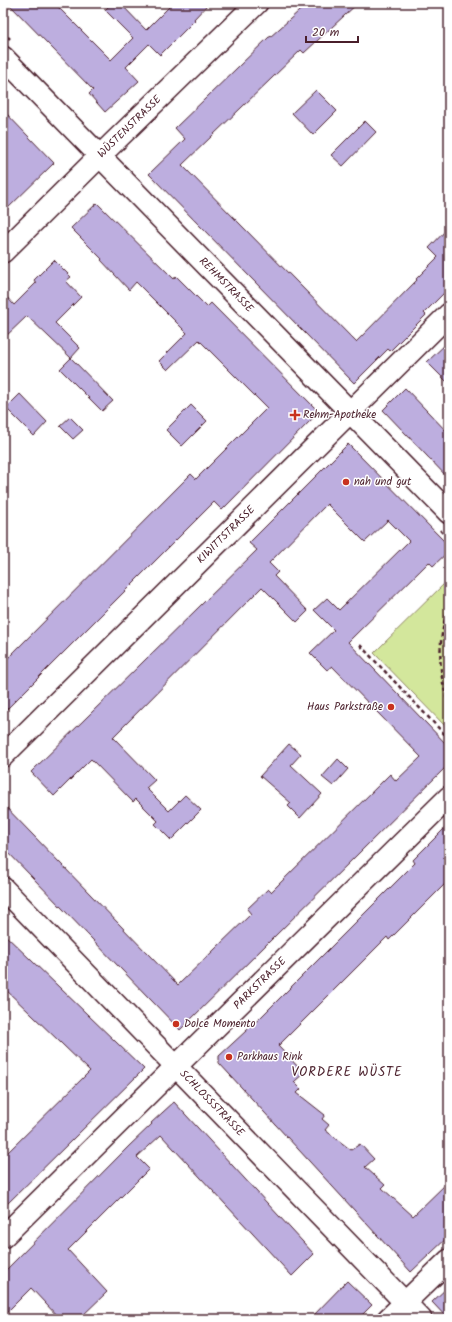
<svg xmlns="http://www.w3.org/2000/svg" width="452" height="1322" font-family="Kalam,sans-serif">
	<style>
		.green { fill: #d3e79c; stroke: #8e8364 }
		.building { fill: #bdaedf; stroke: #4a1f2b }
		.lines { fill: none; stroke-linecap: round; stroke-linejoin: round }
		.minor-casing { stroke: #4a1f2b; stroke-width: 24 }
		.path { stroke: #4a1f2b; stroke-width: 2.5; stroke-dasharray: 4 3; stroke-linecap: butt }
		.minor { stroke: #fff; stroke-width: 21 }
		.poi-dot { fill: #c8321e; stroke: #fff; stroke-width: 1.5 }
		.labels { text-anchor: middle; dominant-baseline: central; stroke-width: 3; stroke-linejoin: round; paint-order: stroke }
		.street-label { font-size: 11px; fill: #4a1f2b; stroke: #fff }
		.poi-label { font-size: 11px; fill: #4a1f2b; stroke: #fff; text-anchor: start }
		.quarter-label { font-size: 13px; letter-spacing: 1px; fill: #4a1f2b; stroke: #fff }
	</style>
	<rect width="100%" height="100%" fill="#fff"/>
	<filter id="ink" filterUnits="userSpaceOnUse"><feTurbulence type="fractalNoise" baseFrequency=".025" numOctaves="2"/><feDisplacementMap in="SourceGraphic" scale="8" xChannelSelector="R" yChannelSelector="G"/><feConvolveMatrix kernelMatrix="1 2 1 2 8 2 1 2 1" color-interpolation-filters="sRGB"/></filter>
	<g filter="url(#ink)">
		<path class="green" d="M449 579V730L374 653Z"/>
		<path class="building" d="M8 3H54L111 60 133 38 105 10 112 3H120L146 30 173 3H209L194 19 195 20 160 55 149 44 126 67 139 81 105 112 89 94 93 90Z
			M308 3H358L304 53 301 50 182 165 356 342 417 280 416 279 438 257 429 248 449 227V288L424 313 426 315 390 351 388 349 354 383 149 174 185 139 175 128 269 37H270Z
			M316 90 337 111 313 135 292 113Z
			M3 110 54 163 3 213Z
			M365 121 376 132 343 166 331 155Z
			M97 203 174 279 176 276 207 307 211 303 319 412 222 510 214 502 3 713V663L191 474 196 479 267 408 199 340 168 370 159 361 187 333 136 282 129 290 101 260 102 259 71 228Z
			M54 260 71 277 66 281 81 297 55 323 80 348 71 358 27 316 3 339V293L14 305 36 283 34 280Z
			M449 341V384L427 362Z
			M71 358 113 401 102 411 60 369Z
			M405 388 449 434V479L383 410Z
			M20 394 47 422 34 436 6 408Z
			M191 405 207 421 182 446 166 430Z
			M70 417 83 430 73 439 60 426Z
			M348 444 449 546V551L433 566 429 562 348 642 449 747V764L180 1030 3 847V804L178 985 251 914 247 909 268 889 271 892 390 774 396 781 421 757 332 666 327 670 310 653 334 630 314 610 327 598 339 610 409 541 388 520 365 542 327 504 269 563 278 572 274 576 308 611 297 622 262 587 113 737 155 780 146 788 169 811 185 795 201 810 171 840 155 824 158 821 136 799 133 802 91 759 54 796 31 772 257 550 249 543Z
			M289 744 301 754 291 765 322 794 300 818 288 806 291 803 260 776Z
			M338 759 348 769 333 786 322 777Z
			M449 824V880L389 940 387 937 278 1046 304 1073 294 1082 301 1089 297 1093 325 1115 322 1119 329 1125 325 1130 351 1150 360 1144 374 1159 365 1167 385 1185 382 1188 413 1216 449 1181V1236L411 1272 219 1063V1056L260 1018 415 863 413 860Z
			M3 933 144 1069 3 1208V1157L90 1071 3 987Z
			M174 1102 314 1254 292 1276 161 1135 137 1157 149 1169 68 1250 107 1292 79 1319H60L31 1288 3 1316V1273L129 1146 152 1124 151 1123Z
			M347 1281 372 1305 358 1319H310Z
			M449 1286V1319H448L432 1302Z"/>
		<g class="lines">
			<defs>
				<g id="minor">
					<path id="s1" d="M3 57 449 513"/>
					<path id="s2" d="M3 252 112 144 257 3"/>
					<path id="s3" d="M3 756 449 314"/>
					<path id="s4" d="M3 888 421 1319"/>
					<path id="s5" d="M3 1237 449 797"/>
					<path d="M388 1319 449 1260"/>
				</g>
			</defs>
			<use href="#minor" class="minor-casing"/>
			<path class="path" d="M3 32 10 39
				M440 530 449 540
				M449 606C438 638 437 672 449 704
				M360 645 449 739"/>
			<use href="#minor" class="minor"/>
		</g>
	</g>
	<g class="poi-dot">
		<path d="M293 409h4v4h4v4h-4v4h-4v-4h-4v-4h4z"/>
		<circle cx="346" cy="482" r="4"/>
		<circle cx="391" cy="707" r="4"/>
		<circle cx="176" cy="1024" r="4"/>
		<circle cx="229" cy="1057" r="4"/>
	</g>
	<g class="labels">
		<g class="street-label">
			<text stroke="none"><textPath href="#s2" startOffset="178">WÜSTENSTRASSE</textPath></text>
			<text stroke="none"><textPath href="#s1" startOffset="319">REHMSTRASSE</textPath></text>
			<text stroke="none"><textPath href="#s3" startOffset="314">KIWITTSTRASSE</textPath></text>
			<text stroke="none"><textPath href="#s5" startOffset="361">PARKSTRASSE</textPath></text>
			<text stroke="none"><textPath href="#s4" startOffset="300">SCHLOSSSTRASSE</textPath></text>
		</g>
		<g class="poi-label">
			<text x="303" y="415">Rehm-Apotheke</text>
			<text x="354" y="482">nah und gut</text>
			<text x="383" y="707" text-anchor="end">Haus Parkstraße</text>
			<text x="184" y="1024">Dolce Momento</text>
			<text x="237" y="1057">Parkhaus Rink</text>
		</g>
		<g class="quarter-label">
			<text x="347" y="1072">VORDERE WÜSTE</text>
		</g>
	</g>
	<rect width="452" height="1322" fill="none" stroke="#fff" stroke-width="16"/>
	<rect x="8" y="8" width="436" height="1306" fill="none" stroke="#4a1f2b" stroke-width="1.5" filter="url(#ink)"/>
	<path d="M306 36v6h52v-6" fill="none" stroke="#4a1f2b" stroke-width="2"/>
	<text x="312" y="36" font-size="12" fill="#4a1f2b" stroke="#ffffff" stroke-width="3" paint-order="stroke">20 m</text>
</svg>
